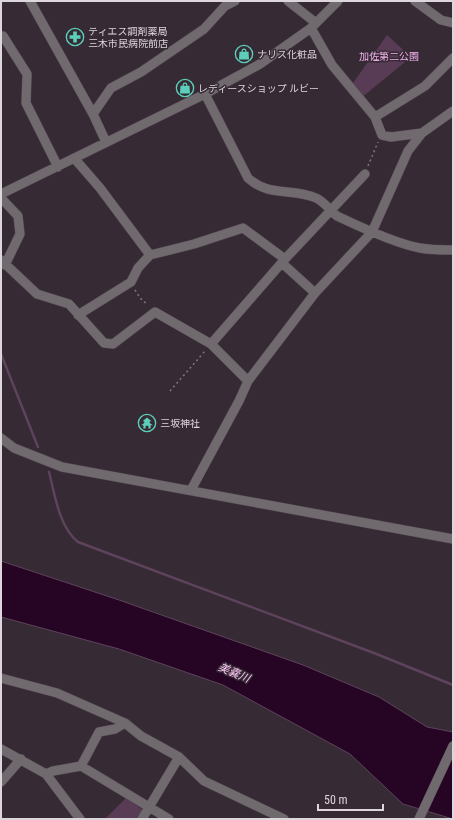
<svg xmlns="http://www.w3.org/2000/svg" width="454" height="820" font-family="'Roboto Condensed','Noto Sans JP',sans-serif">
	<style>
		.green { fill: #583c55 }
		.water { fill: #260424; stroke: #5d435c }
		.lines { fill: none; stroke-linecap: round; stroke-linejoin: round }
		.stream { stroke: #5d435c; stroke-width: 2.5 }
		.minor-casing { stroke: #51464f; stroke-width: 10 }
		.path { stroke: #81767f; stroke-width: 1.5; stroke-dasharray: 2 3; stroke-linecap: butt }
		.minor { stroke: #706a6f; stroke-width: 9 }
		.labels { text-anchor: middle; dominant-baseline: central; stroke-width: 3; stroke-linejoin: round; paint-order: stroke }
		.poi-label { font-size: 10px; fill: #ded6dd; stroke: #362a34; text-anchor: start }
		.park-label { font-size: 10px; fill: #f2b2eb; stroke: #362a34 }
		.water-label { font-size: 11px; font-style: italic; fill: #fbc7f5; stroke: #362a34 }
	</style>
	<rect width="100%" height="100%" fill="#362a34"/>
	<path class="green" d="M387 35 411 57 360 99 353 83Z
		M126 798 143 810 138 819H105Z"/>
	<path class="water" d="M1 561 119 600 303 665 379 697 427 727 453 732V819L403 804 350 754 223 685 119 649 1 617Z"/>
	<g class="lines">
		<path class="stream" d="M1 354 38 447
			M49 472C55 495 59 527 78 542L374 653 453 685"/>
		<defs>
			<path id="minor" d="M30 1 93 114 106 142
				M288 1 316 23
				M415 1 441 20 453 23
				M311 28 332 65 375 117 382 135 391 137 422 133
				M3 36 27 74 26 103 58 167
				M205 94 248 178C270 198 292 187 316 198 325 202 330 211 337 216 358 226 397 244 420 248 430 250 442 250 453 250
				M93 114 111 88 141 72 204 29 225 6 235 1
				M375 117 425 86 453 58
				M74 158 100 188 150 255 194 244 243 228 285 259
				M1 194 205 94 260 64 311 28 338 1
				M1 198 18 216 20 234 5 265
				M1 260 37 294 69 304 104 343 113 344 155 312 211 344 248 381
				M282 263 315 293
				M78 315 131 282 138 268 150 255
				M211 344 285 259 365 174
				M1 438 14 448 62 467 453 539
				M191 490 239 401 248 381 315 293 372 232 408 151 422 133 453 111
				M1 678 57 693 125 723 141 736 179 757 204 781 284 819
				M1 749 46 774 80 819
				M81 766 99 732 115 729 125 723
				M46 774 53 771 81 766 169 819
				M1 782 21 759
				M142 819 179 757
				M419 819 453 746"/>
		</defs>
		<use href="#minor" class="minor-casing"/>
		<path class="path" d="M368 166 378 142
			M135 290 140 298 148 305
			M170 391 205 351"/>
		<use href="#minor" class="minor"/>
	</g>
	<defs>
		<symbol id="pharmacy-ring" viewBox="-11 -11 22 22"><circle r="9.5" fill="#362a34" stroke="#5cceba" stroke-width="1.5"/><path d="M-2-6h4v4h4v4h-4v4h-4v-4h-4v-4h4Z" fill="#5cceba"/></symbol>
		<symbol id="shop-ring" viewBox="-11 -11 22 22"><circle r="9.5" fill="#362a34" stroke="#5cceba" stroke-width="1.5"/><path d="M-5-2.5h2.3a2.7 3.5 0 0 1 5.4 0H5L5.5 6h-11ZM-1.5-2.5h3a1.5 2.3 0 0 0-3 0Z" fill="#5cceba"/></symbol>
		<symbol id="temple-ring" viewBox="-11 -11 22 22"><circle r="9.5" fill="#362a34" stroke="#5cceba" stroke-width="1.5"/><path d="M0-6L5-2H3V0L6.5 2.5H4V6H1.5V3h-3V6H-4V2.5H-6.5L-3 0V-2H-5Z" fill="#5cceba"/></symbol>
	</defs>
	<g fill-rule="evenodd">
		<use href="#pharmacy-ring" x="65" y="27" width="20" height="20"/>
		<use href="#shop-ring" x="234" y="44" width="20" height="20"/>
		<use href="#shop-ring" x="175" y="78" width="20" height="20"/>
		<use href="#temple-ring" x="137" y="413" width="20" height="20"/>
	</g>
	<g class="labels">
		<g class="poi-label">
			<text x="88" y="31">ティエス調剤薬局<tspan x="88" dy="12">三木市民病院前店</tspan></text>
			<text x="257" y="54">ナリス化粧品</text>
			<text x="198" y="88">レディースショップ ルビー</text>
			<text x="160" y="423">三坂神社</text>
		</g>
		<g class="park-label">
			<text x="389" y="56">加佐第二公園</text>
		</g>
		<g class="water-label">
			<text transform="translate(234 673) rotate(23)">美嚢川</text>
		</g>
	</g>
	<rect width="454" height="820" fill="none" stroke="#ded6dd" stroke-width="4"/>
	<path d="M318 804v6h65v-6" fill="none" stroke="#ded6dd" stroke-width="2"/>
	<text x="324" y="804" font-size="12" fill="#ded6dd" stroke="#362a34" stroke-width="3" paint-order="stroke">50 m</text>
</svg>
